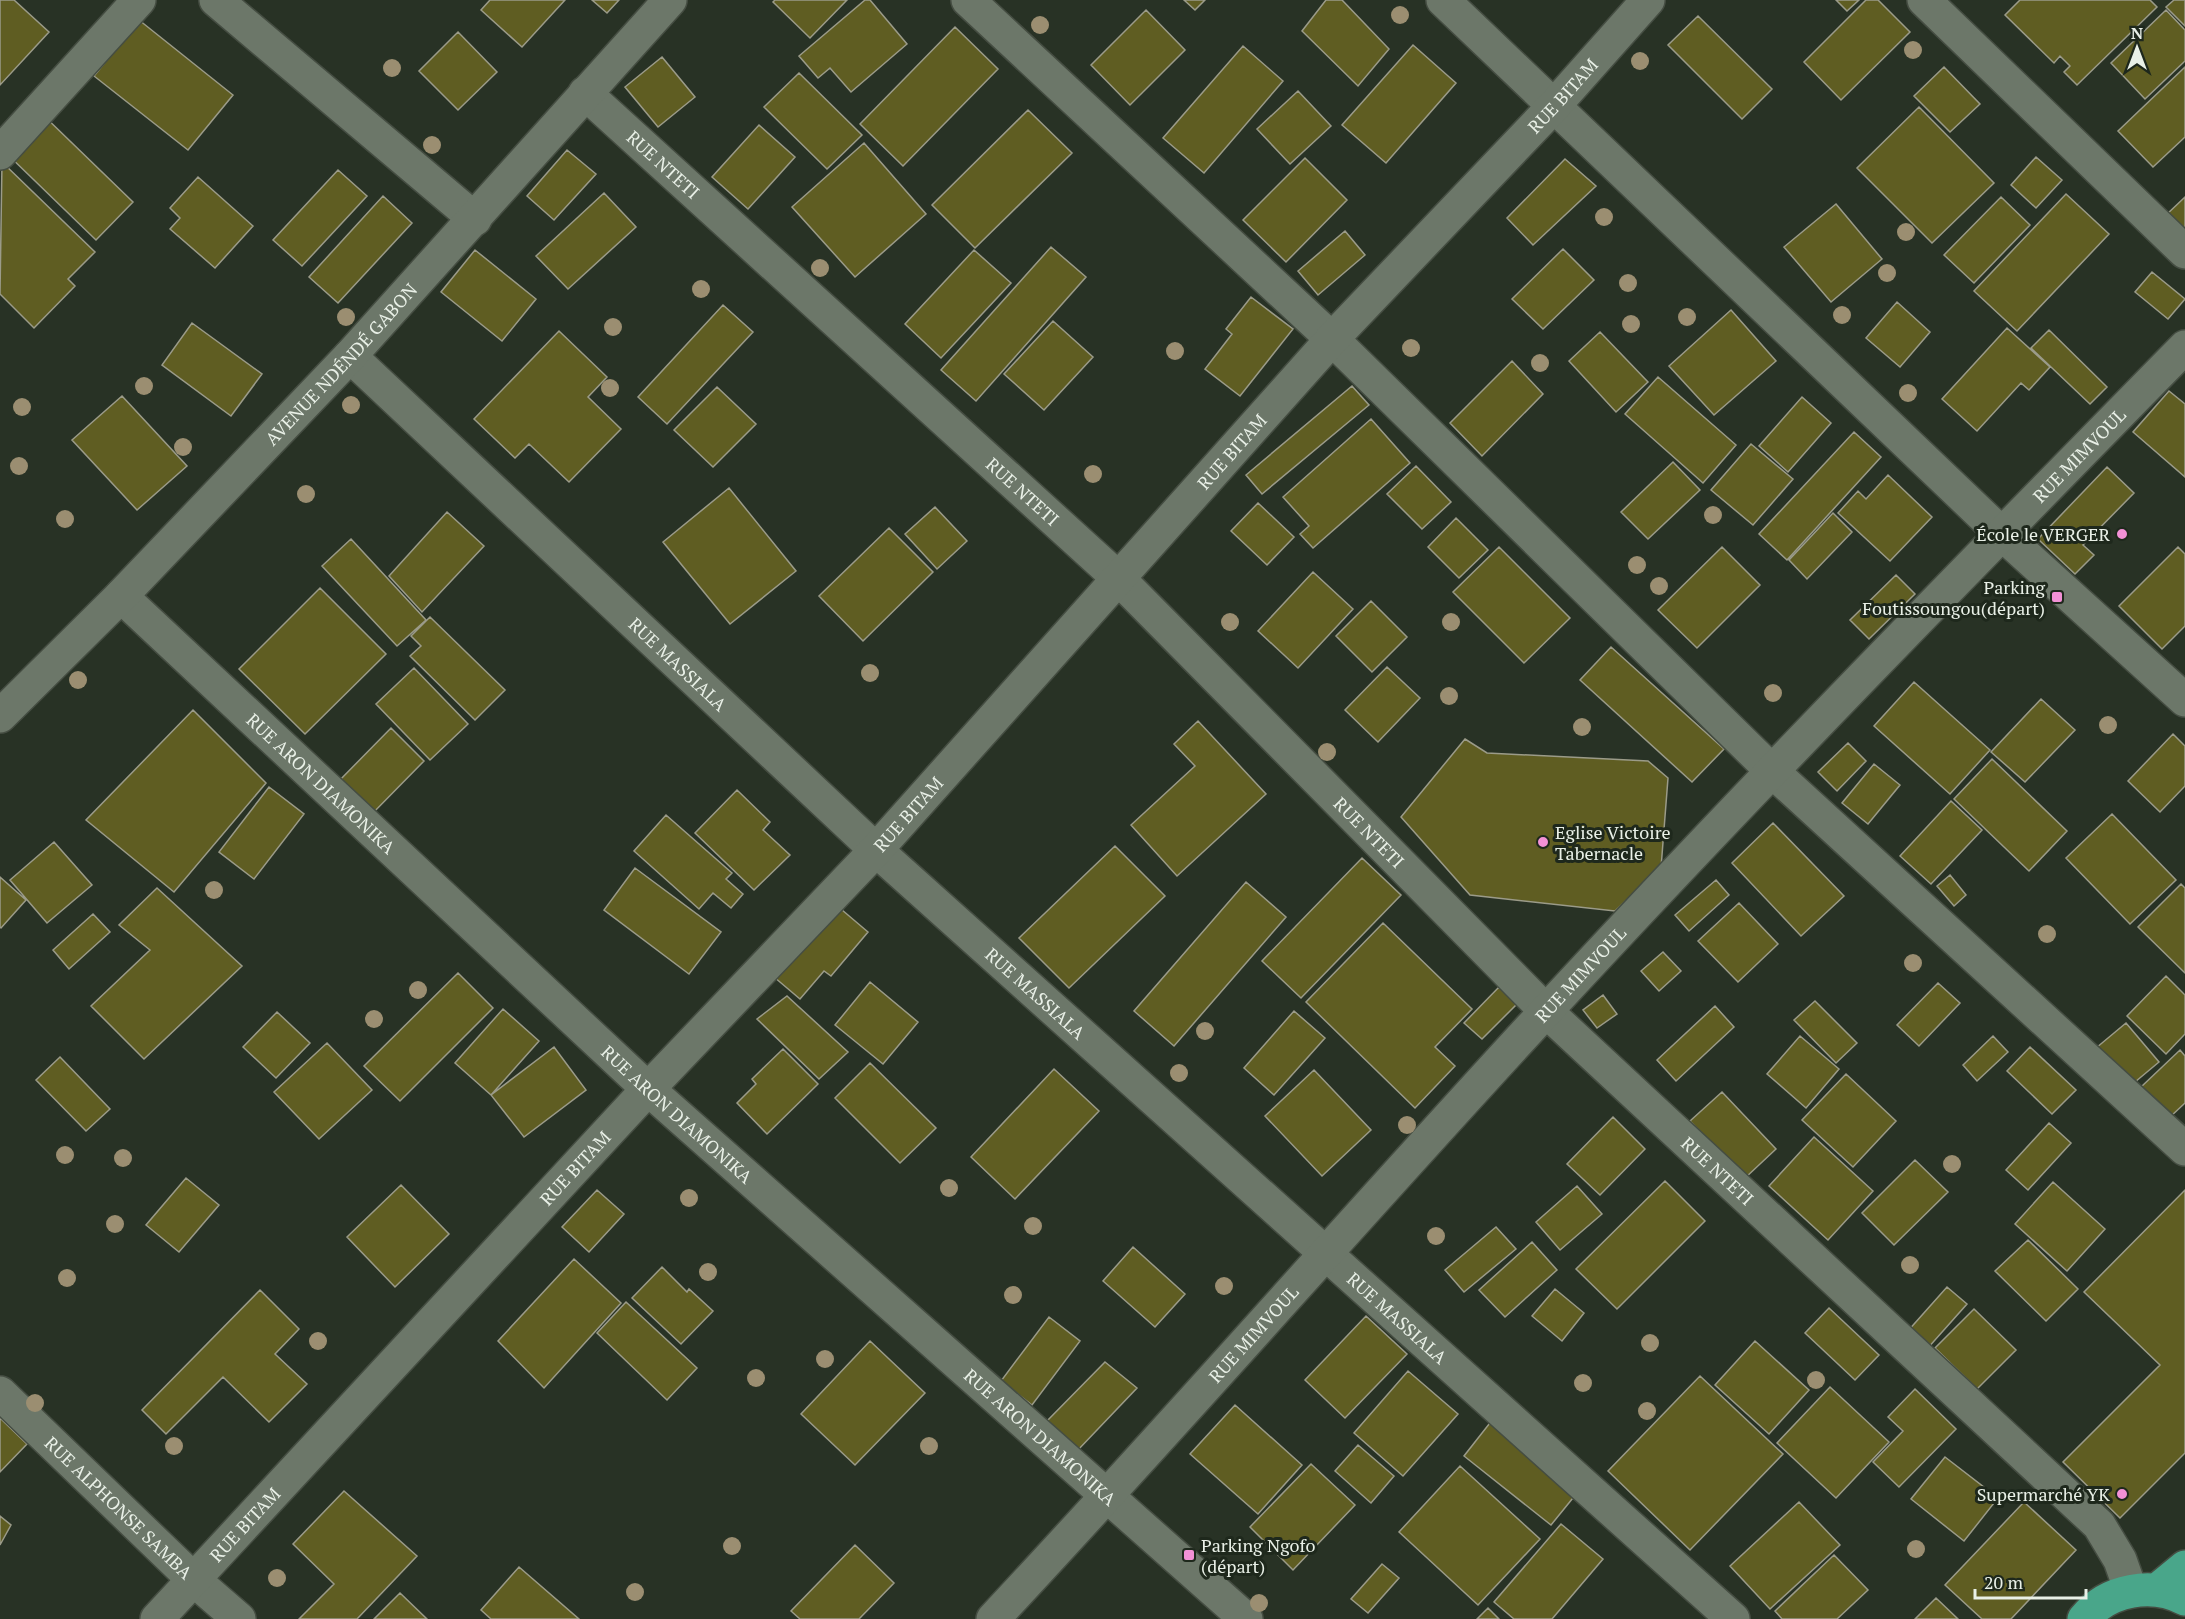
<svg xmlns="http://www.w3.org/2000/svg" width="2185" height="1619" font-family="'PT Serif',serif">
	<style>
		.building { fill: #5f5d22; stroke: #9b9b89; stroke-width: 1.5 }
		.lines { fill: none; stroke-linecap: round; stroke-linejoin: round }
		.minor-casing { stroke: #454d42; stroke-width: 36 }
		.highway-casing { stroke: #454d42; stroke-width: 36 }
		.minor { stroke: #6c7769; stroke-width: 33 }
		.highway { stroke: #49a68a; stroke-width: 33 }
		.tree { fill: #9b8e71 }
		.poi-dot { fill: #f391d6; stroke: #1e281c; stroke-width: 2 }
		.labels { text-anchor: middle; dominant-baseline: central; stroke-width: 6; stroke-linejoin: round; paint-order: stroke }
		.street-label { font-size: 18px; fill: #e9f0e7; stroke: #1e281c }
		.poi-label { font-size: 18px; fill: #e9f0e7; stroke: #1e281c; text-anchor: end }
	</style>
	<rect width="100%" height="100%" fill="#283225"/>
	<path class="building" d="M0 0H14L49 32 0 85Z
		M490 0H565L522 47 481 10Z
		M592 0H619L607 13Z
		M775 0H847L810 38 773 2Z
		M865 0H870L907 44 851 92 830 68 818 78 799 56Z
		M1184 0H1205L1195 10Z
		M1326 0H1342L1389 49 1358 86 1302 31Z
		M1836 0H1859L1847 11Z
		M1866 0H1878L1910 32 1841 100 1804 62Z
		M2020 0H2150L2157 7 2077 85 2064 72 2070 66 2060 56 2054 63 2005 15Z
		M2174 0H2185V26L2166 7Z
		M1146 10 1185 50 1130 105 1091 65Z
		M2166 10 2185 30V61L2145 99 2111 63Z
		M1698 16 1772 89 1742 119 1668 45Z
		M139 20 233 95 188 150 94 76Z
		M955 27 998 69 903 166 860 124Z
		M458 32 497 72 458 110 419 71Z
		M1413 45 1456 83 1386 163 1342 125Z
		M1243 46 1283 81 1204 173 1163 138Z
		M662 57 695 97 658 127 625 87Z
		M1944 67 1980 104 1950 132 1914 96Z
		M2185 67V137L2153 167 2118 131Z
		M799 73 862 135 827 169 764 107Z
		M1298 91 1331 126 1290 164 1257 129Z
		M1919 107 1994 183 1932 243 1857 168Z
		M1028 110 1072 153 975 248 932 205Z
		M40 112 133 202 96 240 3 150Z
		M759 125 795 157 748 209 712 177Z
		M864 143 926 214 855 277 792 207Z
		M567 150 596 174 554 220 527 196Z
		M2036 157 2062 180 2036 208 2011 185Z
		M1305 158 1347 200 1286 262 1243 220Z
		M1565 159 1596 186 1533 245 1507 218Z
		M2 162 95 252 68 279 75 286 34 328 0 294Z
		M338 170 367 196 302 266 273 240Z
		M198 177 253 226 215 268 170 229 180 218 170 208Z
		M604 193 636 227 568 289 536 256Z
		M2066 194 2109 234 2017 331 1974 291Z
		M383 196 412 223 338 303 309 277Z
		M2001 197 2030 225 1974 283 1944 255Z
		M2185 197V237L2165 216Z
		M1836 204 1882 259 1831 302 1784 247Z
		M1345 231 1365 255 1318 295 1298 271Z
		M1051 247 1086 277 976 401 941 370Z
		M1563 249 1594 280 1543 329 1512 299Z
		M475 250 536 299 502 341 441 292Z
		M974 250 1011 283 941 358 905 324Z
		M2152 272 2185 299 2168 319 2135 292Z
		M1251 297 1293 329 1240 396 1205 369 1232 334 1226 329Z
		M1897 302 1930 332 1900 367 1866 338Z
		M723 305 753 332 667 424 638 397Z
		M1731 310 1776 361 1714 415 1669 366Z
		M1053 321 1093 357 1044 410 1004 374Z
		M192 323 262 374 231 416 162 365Z
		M2007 328 2050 367 2029 390 2021 383 1977 431 1942 399Z
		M2049 330 2107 387 2090 404 2031 348Z
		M559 331 607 377 588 397 621 429 569 482 529 444 515 458 474 419Z
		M1600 332 1648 382 1616 412 1569 361Z
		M1512 361 1543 394 1482 456 1450 423Z
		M1658 377 1736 445 1703 483 1625 414Z
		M1352 386 1369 405 1262 494 1246 475Z
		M717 387 756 424 713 467 674 430Z
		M2169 391 2185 404V477L2133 432Z
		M122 396 187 466 137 510 72 440Z
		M1802 397 1831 423 1788 472 1759 446Z
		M1371 419 1410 463 1313 548 1300 534 1309 526 1283 497Z
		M1854 432 1881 457 1787 560 1759 534Z
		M1751 444 1793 479 1753 525 1711 490Z
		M1673 462 1700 490 1648 539 1621 512Z
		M1416 466 1451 502 1422 529 1387 494Z
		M2107 467 2134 493 2083 545 2094 555 2075 574 2038 539Z
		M1888 475 1932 517 1890 561 1838 513 1858 491 1866 499Z
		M729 488 796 571 730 624 663 542Z
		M1258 503 1294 537 1267 565 1231 531Z
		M935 507 967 541 937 569 905 534Z
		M447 512 484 546 422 612 389 576Z
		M1833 513 1852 532 1807 579 1789 560Z
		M1456 518 1488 550 1459 578 1428 547Z
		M889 528 933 572 863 641 819 596Z
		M351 539 426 620 397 646 322 566Z
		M1499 547 1570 618 1524 663 1453 592Z
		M1722 547 1760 585 1697 648 1658 610Z
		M2178 547 2185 554V626L2162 649 2119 606Z
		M1313 572 1353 609 1298 668 1258 631Z
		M1896 575 1915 594 1869 639 1850 620Z
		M320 588 386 654 305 734 239 669Z
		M1371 601 1407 637 1372 672 1336 636Z
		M430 617 505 690 475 720 410 656 421 646 411 636Z
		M1611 647 1724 749 1692 782 1580 680Z
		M1387 667 1420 698 1378 742 1345 710Z
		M414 668 468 724 430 760 376 704Z
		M1914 682 1990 750 1950 794 1874 726Z
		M2041 699 2075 730 2025 782 1991 752Z
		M193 710 266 783 174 892 86 820Z
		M1198 721 1266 794 1177 876 1131 825 1195 766 1174 744Z
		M391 728 424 761 369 817 336 784Z
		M2173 734 2185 746V786L2160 812 2128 781Z
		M1465 739 1487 753 1648 761 1668 778 1661 868 1615 911 1470 895 1401 817Z
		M1848 743 1866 761 1837 791 1818 772Z
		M1992 759 2067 831 2029 871 1954 799Z
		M1874 764 1900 785 1868 824 1842 803Z
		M269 787 304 814 254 879 219 852Z
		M737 790 770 822 763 830 790 855 754 890 695 833Z
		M1951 801 1982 830 1931 884 1900 856Z
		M2112 814 2176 880 2130 924 2066 858Z
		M666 815 732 873 726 879 743 894 731 908 713 893 699 909 634 851Z
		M1773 823 1844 896 1801 936 1732 863Z
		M54 842 92 885 47 923 10 880Z
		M1115 846 1165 896 1069 988 1019 938Z
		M1362 858 1401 895 1301 998 1262 961Z
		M635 868 721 932 689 974 604 910Z
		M1950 875 1966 895 1954 906 1937 886Z
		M0 877 26 900 1 928 0 927Z
		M1716 880 1729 895 1689 931 1675 915Z
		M1246 882 1286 917 1174 1046 1134 1011Z
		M2181 884 2185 888V973L2138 927Z
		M157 888 242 966 144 1059 91 1006 150 950 119 925Z
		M1739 903 1778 944 1738 982 1698 941Z
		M835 904 868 932 831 976 824 971 800 999 774 977Z
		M93 914 110 932 69 969 53 950Z
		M1383 923 1472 1009 1435 1047 1455 1066 1415 1108 1306 1002Z
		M1663 952 1681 971 1659 991 1641 971Z
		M458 973 493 1008 400 1101 364 1066Z
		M2166 976 2185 995V1034L2166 1054 2127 1016Z
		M870 982 918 1022 883 1064 835 1025Z
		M1938 983 1960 1003 1919 1046 1897 1025Z
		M1499 987 1517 1004 1482 1039 1464 1023Z
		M1603 995 1617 1014 1597 1028 1583 1010Z
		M787 996 848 1052 819 1079 757 1019Z
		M1815 1001 1857 1043 1836 1063 1794 1020Z
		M1715 1006 1734 1027 1676 1081 1657 1060Z
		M503 1009 539 1041 491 1095 455 1063Z
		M1294 1011 1325 1038 1274 1095 1244 1068Z
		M277 1012 310 1043 276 1078 243 1047Z
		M2126 1023 2159 1062 2129 1087 2096 1048Z
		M1800 1036 1839 1069 1806 1108 1767 1074Z
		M1993 1036 2008 1052 1977 1081 1963 1065Z
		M327 1043 372 1090 319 1139 274 1092Z
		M554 1047 586 1090 524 1137 491 1095Z
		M2030 1047 2076 1090 2052 1114 2007 1071Z
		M783 1049 818 1084 767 1134 737 1103 756 1084 752 1079Z
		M2180 1050 2185 1056V1103L2170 1117 2141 1087Z
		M60 1057 110 1109 86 1131 36 1080Z
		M870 1063 936 1128 900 1163 835 1098Z
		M1054 1069 1099 1111 1015 1199 971 1157Z
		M1314 1070 1371 1130 1322 1176 1265 1116Z
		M1846 1074 1896 1121 1853 1167 1802 1120Z
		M1722 1092 1776 1149 1744 1179 1690 1121Z
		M1613 1117 1645 1149 1600 1195 1567 1164Z
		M2049 1123 2071 1143 2028 1190 2006 1170Z
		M1814 1137 1873 1191 1828 1240 1769 1186Z
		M1915 1160 1948 1192 1894 1245 1862 1213Z
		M186 1178 219 1205 179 1252 146 1225Z
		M1665 1181 1705 1221 1617 1309 1576 1269Z
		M2053 1182 2105 1229 2067 1271 2015 1224Z
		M401 1185 449 1234 395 1287 347 1237Z
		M1577 1186 1602 1214 1560 1250 1536 1222Z
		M597 1190 624 1214 589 1252 562 1227Z
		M2185 1190V1453L2120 1518 2063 1462 2160 1365 2084 1292Z
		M1496 1227 1516 1249 1464 1292 1445 1270Z
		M2028 1240 2078 1289 2046 1321 1995 1271Z
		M1532 1242 1557 1270 1505 1317 1479 1290Z
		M1133 1247 1185 1294 1155 1327 1103 1281Z
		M574 1259 621 1303 544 1388 498 1341Z
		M662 1267 687 1292 689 1289 713 1311 681 1344 632 1298Z
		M1947 1287 1967 1304 1927 1349 1907 1332Z
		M1555 1289 1584 1313 1562 1341 1532 1316Z
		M260 1290 299 1329 275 1354 307 1384 269 1422 223 1377 166 1434 142 1410Z
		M626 1302 697 1368 667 1400 597 1333Z
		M1829 1308 1879 1355 1855 1380 1805 1333Z
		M1974 1309 2016 1350 1977 1389 1935 1348Z
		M1366 1316 1407 1354 1345 1418 1305 1380Z
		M1049 1317 1080 1341 1032 1405 1001 1381Z
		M870 1341 925 1393 855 1465 801 1414Z
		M1755 1341 1809 1390 1769 1434 1715 1385Z
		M1105 1362 1137 1388 1077 1451 1046 1422Z
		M1408 1371 1458 1414 1403 1476 1354 1433Z
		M1700 1376 1783 1454 1690 1550 1608 1471Z
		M1830 1387 1889 1442 1836 1498 1777 1443Z
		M1915 1389 1956 1429 1899 1487 1873 1462 1903 1431 1888 1417Z
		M1235 1405 1302 1465 1258 1514 1190 1454Z
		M0 1418 27 1444 0 1472Z
		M1493 1419 1581 1488 1551 1525 1464 1456Z
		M1358 1445 1394 1476 1371 1503 1335 1471Z
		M1945 1457 1998 1498 1964 1541 1911 1499Z
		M1311 1464 1355 1505 1293 1570 1250 1527Z
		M1460 1466 1540 1539 1478 1605 1399 1532Z
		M344 1491 417 1556 357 1619H299L334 1584 293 1544Z
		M1799 1502 1840 1545 1770 1609 1730 1566Z
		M2024 1502 2076 1550 2011 1619H1982L1945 1585Z
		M0 1516 11 1525 0 1545Z
		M1561 1524 1603 1559 1552 1619H1514L1494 1602Z
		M855 1545 894 1583 859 1619H800L791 1611Z
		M1834 1555 1868 1590 1837 1619H1782L1775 1611Z
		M1382 1564 1399 1578 1368 1613 1351 1599Z
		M519 1567 579 1619H491L481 1610Z
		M400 1593 427 1619H374Z
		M1936 1598 1958 1619H1915Z
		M1488 1608 1499 1619H1477Z"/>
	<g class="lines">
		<defs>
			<g id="minor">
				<path d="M216 0 475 219"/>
				<path d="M968 0 1332 339 1772 771 2185 1149"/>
				<path d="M1443 0 2002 534 2185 700"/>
				<path d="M1924 0 2185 252"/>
				<path id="s1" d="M585 93 1117 577 1546 1011 2099 1525 2120 1560 2131 1591"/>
				<path d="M0 153 139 0"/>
				<path id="s2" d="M350 356 876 850 1733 1619"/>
				<path id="s3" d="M121 596 648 1089 1246 1619"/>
				<path id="s4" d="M0 716 121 596 350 356 670 0"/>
				<path id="s5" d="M0 1393 194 1580 239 1619"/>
				<path id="s6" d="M157 1619 648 1089 876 850 1332 339 1553 107 1648 0"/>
				<path id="s7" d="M993 1619C1181 1418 1361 1211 1547 1010 1755 785 1970 566 2185 347"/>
			</g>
			<path id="highway" d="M2157 1590 2185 1567
				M2084 1619C2108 1589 2152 1582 2185 1599"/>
		</defs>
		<use href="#minor" class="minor-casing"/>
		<use href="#highway" class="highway-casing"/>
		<use href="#minor" class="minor"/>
		<use href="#highway" class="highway"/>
	</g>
	<g class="tree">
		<circle cx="1400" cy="15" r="9"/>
		<circle cx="1040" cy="25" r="9"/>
		<circle cx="1913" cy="50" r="9"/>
		<circle cx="1640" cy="61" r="9"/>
		<circle cx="392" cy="68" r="9"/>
		<circle cx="432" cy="145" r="9"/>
		<circle cx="1604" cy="217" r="9"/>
		<circle cx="1906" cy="232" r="9"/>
		<circle cx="820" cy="268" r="9"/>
		<circle cx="1887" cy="273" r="9"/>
		<circle cx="1628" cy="283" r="9"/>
		<circle cx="701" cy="289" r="9"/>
		<circle cx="1842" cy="315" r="9"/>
		<circle cx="346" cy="317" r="9"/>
		<circle cx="1687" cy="317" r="9"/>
		<circle cx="1631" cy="324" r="9"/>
		<circle cx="613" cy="327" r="9"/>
		<circle cx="1411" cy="348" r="9"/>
		<circle cx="1175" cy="351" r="9"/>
		<circle cx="1540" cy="363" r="9"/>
		<circle cx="144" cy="386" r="9"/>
		<circle cx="610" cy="388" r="9"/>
		<circle cx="1908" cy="393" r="9"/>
		<circle cx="351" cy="405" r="9"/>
		<circle cx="22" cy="407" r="9"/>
		<circle cx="183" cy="447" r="9"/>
		<circle cx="19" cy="466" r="9"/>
		<circle cx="1093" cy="474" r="9"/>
		<circle cx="306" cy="494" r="9"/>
		<circle cx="1713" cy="515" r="9"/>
		<circle cx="65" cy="519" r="9"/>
		<circle cx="1637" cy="565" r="9"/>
		<circle cx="1659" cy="586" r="9"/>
		<circle cx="1230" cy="622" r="9"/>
		<circle cx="1451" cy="622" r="9"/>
		<circle cx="870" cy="673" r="9"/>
		<circle cx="78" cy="680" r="9"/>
		<circle cx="1773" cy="693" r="9"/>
		<circle cx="1449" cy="696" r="9"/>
		<circle cx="2108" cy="725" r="9"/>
		<circle cx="1582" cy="727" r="9"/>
		<circle cx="1327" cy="752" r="9"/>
		<circle cx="214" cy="890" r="9"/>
		<circle cx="2047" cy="934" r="9"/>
		<circle cx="1913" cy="963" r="9"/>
		<circle cx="418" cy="990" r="9"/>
		<circle cx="374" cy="1019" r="9"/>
		<circle cx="1205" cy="1031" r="9"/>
		<circle cx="1179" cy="1073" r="9"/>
		<circle cx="1407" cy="1125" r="9"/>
		<circle cx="65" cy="1155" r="9"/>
		<circle cx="123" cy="1158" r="9"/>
		<circle cx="1952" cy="1164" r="9"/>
		<circle cx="949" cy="1188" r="9"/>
		<circle cx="689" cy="1198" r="9"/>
		<circle cx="115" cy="1224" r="9"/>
		<circle cx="1033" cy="1226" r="9"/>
		<circle cx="1436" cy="1236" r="9"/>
		<circle cx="1910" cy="1265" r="9"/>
		<circle cx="708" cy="1272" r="9"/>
		<circle cx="67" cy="1278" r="9"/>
		<circle cx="1224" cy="1286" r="9"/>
		<circle cx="1013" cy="1295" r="9"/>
		<circle cx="318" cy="1341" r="9"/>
		<circle cx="1650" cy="1343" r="9"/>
		<circle cx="825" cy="1359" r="9"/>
		<circle cx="756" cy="1378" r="9"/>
		<circle cx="1816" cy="1380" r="9"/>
		<circle cx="1583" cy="1383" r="9"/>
		<circle cx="35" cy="1403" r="9"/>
		<circle cx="1647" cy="1411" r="9"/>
		<circle cx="174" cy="1446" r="9"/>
		<circle cx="929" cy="1446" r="9"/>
		<circle cx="732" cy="1546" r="9"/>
		<circle cx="1916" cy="1549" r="9"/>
		<circle cx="277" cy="1578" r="9"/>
		<circle cx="635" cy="1592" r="9"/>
		<circle cx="1259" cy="1603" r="9"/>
	</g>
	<g class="poi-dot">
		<circle cx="2122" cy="534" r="6"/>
		<rect x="2051" y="591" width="12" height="12" rx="3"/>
		<circle cx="1543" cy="842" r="6"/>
		<circle cx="2122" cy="1494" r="6"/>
		<rect x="1183" y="1549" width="12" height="12" rx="3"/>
	</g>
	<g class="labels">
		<g class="street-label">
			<text stroke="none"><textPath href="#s6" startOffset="2073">RUE BITAM</textPath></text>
			<text stroke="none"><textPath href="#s1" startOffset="106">RUE NTETI</textPath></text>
			<text stroke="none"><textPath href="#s4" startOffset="490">AVENUE NDÉNDÉ GABON</textPath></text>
			<text stroke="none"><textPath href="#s6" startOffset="1587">RUE BITAM</textPath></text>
			<text stroke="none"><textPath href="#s7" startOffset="1592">RUE MIMVOUL</textPath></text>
			<text stroke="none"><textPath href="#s1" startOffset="592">RUE NTETI</textPath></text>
			<text stroke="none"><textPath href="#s2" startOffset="450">RUE MASSIALA</textPath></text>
			<text stroke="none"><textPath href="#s3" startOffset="274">RUE ARON DIAMONIKA</textPath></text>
			<text stroke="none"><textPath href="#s6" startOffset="1101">RUE BITAM</textPath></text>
			<text stroke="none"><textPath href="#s1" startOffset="1078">RUE NTETI</textPath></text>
			<text stroke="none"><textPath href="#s7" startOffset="872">RUE MIMVOUL</textPath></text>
			<text stroke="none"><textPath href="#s2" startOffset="936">RUE MASSIALA</textPath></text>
			<text stroke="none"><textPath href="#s3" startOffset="760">RUE ARON DIAMONIKA</textPath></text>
			<text stroke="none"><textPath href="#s6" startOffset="615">RUE BITAM</textPath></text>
			<text stroke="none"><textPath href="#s1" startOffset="1564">RUE NTETI</textPath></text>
			<text stroke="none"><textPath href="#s2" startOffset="1422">RUE MASSIALA</textPath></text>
			<text stroke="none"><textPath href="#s7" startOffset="386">RUE MIMVOUL</textPath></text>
			<text stroke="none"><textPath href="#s3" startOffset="1246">RUE ARON DIAMONIKA</textPath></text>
			<text stroke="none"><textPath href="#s5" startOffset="165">RUE ALPHONSE SAMBA</textPath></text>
			<text stroke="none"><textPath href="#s6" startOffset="129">RUE BITAM</textPath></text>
		</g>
		<g class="poi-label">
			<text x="2110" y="534">École le VERGER</text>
			<text x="2045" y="587">Parking<tspan x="2045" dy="21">Foutissoungou(départ)</tspan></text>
			<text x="1555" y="832" text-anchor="start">Eglise Victoire<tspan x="1555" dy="21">Tabernacle</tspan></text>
			<text x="2110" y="1494">Supermarché YK</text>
			<text x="1201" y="1545" text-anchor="start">Parking Ngofo<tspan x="1201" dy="21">(départ)</tspan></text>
		</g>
	</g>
	<g transform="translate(2137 48)" stroke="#1e281c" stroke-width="4.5" paint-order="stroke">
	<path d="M0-4.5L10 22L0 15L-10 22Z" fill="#e9f0e7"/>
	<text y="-9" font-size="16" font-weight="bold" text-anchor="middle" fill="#e9f0e7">N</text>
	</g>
	<path d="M1975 1589v9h111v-9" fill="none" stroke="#e9f0e7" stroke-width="3"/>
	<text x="1984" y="1589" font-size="18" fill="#e9f0e7" stroke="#1e281c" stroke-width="4.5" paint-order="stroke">20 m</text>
</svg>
